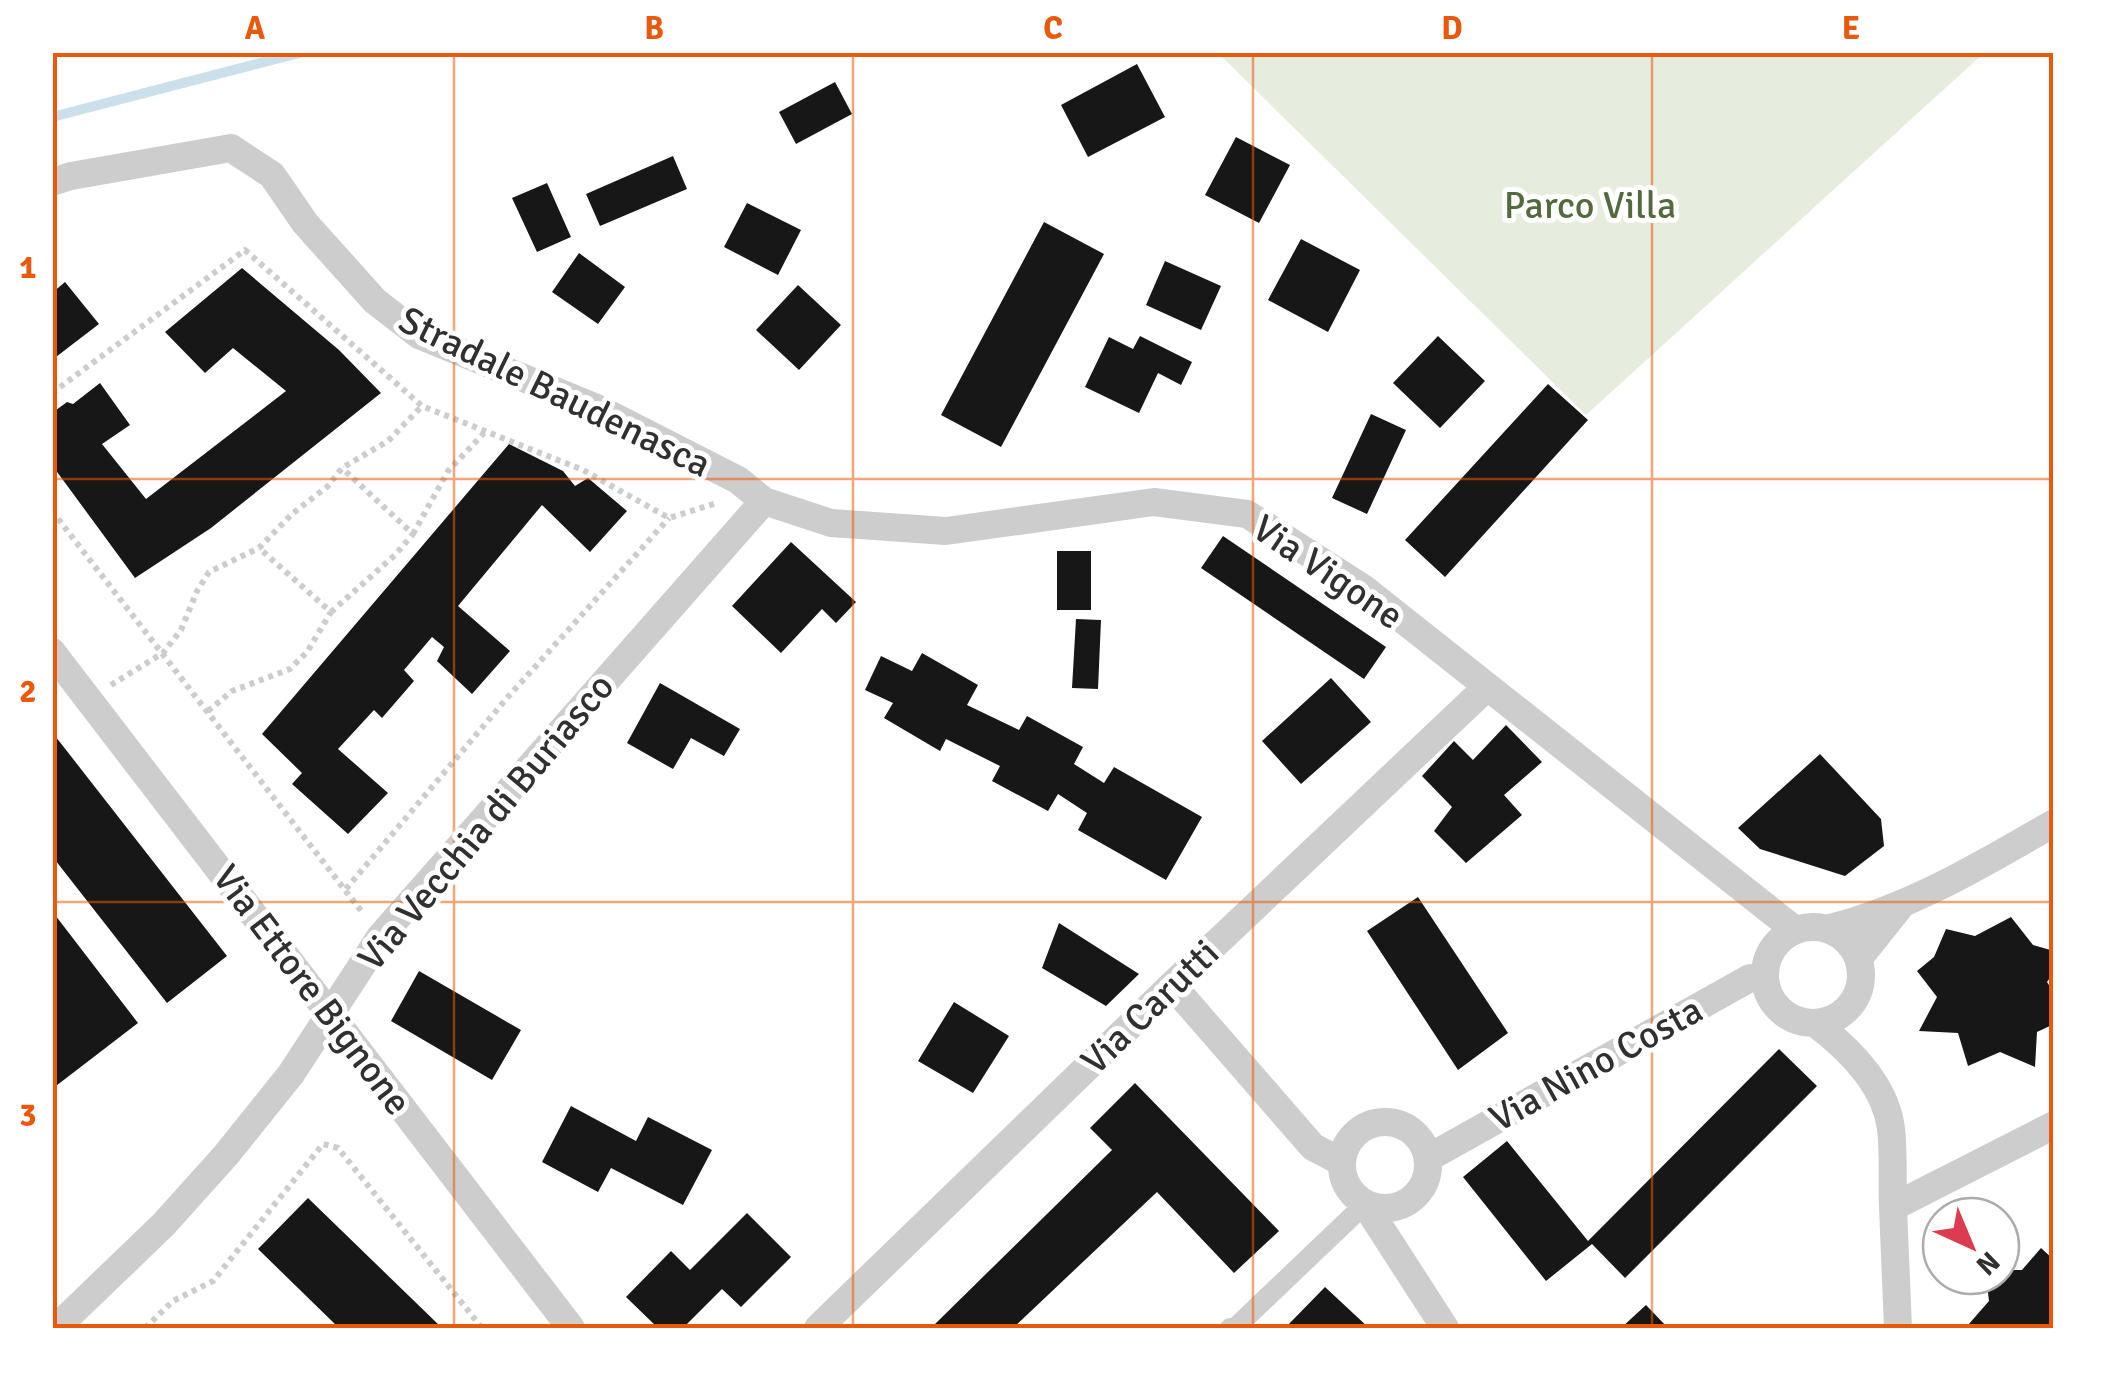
<svg xmlns="http://www.w3.org/2000/svg" width="2106" height="1381" font-family="Signika,sans-serif">
	<style>
		.green { fill: #e6ecde }
		.lines { fill: none; stroke-linecap: round; stroke-linejoin: round }
		.stream { stroke: #cce0eb; stroke-width: 10 }
		.building { fill: #171717 }
		.path { stroke: #cdcdcd; stroke-width: 6; stroke-dasharray: 5 5; stroke-linecap: butt }
		.pedestrian { stroke: #cdcdcd; stroke-width: 20 }
		.minor { stroke: #cdcdcd; stroke-width: 28 }
		.grid { fill: none; stroke: #e8590c; stroke-width: 2.5; stroke-opacity: 0.55 }
		.labels { text-anchor: middle; dominant-baseline: central; stroke-width: 10; stroke-linejoin: round; paint-order: stroke }
		.park-label { font-size: 38px; fill: #55693f; stroke: #fff }
		.street-label { font-size: 38px; fill: #303030; stroke: #fff }
		.neatline { fill: none; stroke: #e8590c; stroke-width: 4 }
		.grid-label { font-size: 32px; text-anchor: middle; font-weight: bold; fill: #e8590c }
	</style>
	<rect width="100%" height="100%" fill="#fff"/>
	<path class="green" d="M1218 53H1984L1586 415Z"/>
	<g class="lines">
		<path class="stream" d="M52 117 303 52"/>
	</g>
	<path class="building" d="M1137 64 1165 117 1088 157 1061 105Z
		M835 82 852 114 796 144 779 112Z
		M1236 137 1290 165 1259 223 1205 195Z
		M673 156 687 189 600 226 586 194Z
		M547 183 571 237 537 252 512 198Z
		M747 203 801 230 778 275 724 247Z
		M1044 222 1104 254 1001 447 941 415Z
		M1301 239 1360 270 1328 332 1268 300Z
		M579 253 625 287 598 324 552 292Z
		M1165 261 1221 286 1201 330 1146 305Z
		M242 268 339 350 381 393 211 528 135 578 52 465V413L67 402 73 404 100 383 130 425 102 444 146 499 286 391 233 348 205 373 165 332Z
		M65 282 99 324 52 360V293Z
		M798 285 841 325 799 370 756 330Z
		M1140 336 1192 362 1181 385 1158 373 1139 413 1085 387 1109 337 1133 349Z
		M1438 336 1485 381 1440 428 1393 383Z
		M1548 384 1588 420 1445 577 1405 540Z
		M1371 414 1406 430 1367 514 1332 498Z
		M509 444 563 471 575 486 588 478 627 511 590 552 542 505 458 606 510 651 472 694 437 661 444 647 432 637 404 670 414 681 382 718 374 710 338 749 388 793 348 834 292 784 302 773 262 734Z
		M1223 536 1386 647 1364 679 1201 568Z
		M791 542 856 602 836 623 822 609 781 653 732 606Z
		M1057 551H1091V610H1057Z
		M1076 619 1101 620 1098 689 1072 688Z
		M922 653 978 685 967 705 1019 730 1027 716 1083 747 1074 764 1104 783 1114 767 1202 817 1166 880 1078 830 1087 813 1058 794 1048 811 992 781 1000 766 946 739 940 751 884 718 893 703 865 690 881 656 912 671Z
		M1331 678 1371 722 1301 784 1262 741Z
		M660 683 740 729 724 756 691 738 673 769 627 743Z
		M1506 725 1542 762 1504 795 1522 815 1466 863 1434 831 1452 807 1422 776 1454 741 1473 760Z
		M52 732 227 956 167 1003 52 856Z
		M1820 754 1881 819 1884 846 1845 876 1760 849 1738 828Z
		M1418 897 1508 1033 1458 1070 1367 931Z
		M52 911 138 1023 52 1089Z
		M2011 917 2033 945 2054 951V972L2047 982 2054 993V1024L2037 1032 2035 1067 2000 1052 1968 1066 1958 1033 1919 1031 1937 997 1917 971 1934 957 1946 929 1975 936Z
		M1059 923 1139 974 1106 1006 1042 968Z
		M419 971 521 1030 492 1080 391 1021Z
		M954 1002 1009 1036 973 1093 918 1061Z
		M1779 1049 1817 1086 1625 1278 1592 1244 1546 1281 1463 1177 1507 1141 1588 1241Z
		M1135 1083 1279 1231 1234 1273 1157 1192 1013 1328H931L1112 1150 1090 1128Z
		M571 1106 636 1141 648 1117 712 1150 683 1205 611 1168 598 1192 542 1162Z
		M308 1198 442 1328H339L258 1249Z
		M747 1213 791 1257 741 1307 722 1289 683 1328H658L626 1297 671 1251 690 1270Z
		M2041 1248 2054 1260V1328H1972L1968 1325 1989 1301 1986 1276H2001V1270H2022Z
		M1325 1287 1369 1328H1285Z
		M1646 1305 1668 1328H1621Z"/>
	<g class="lines">
		<path class="path" d="M52 393 245 250 422 406 583 470 669 518 717 503
			M52 511 362 912
			M413 534 448 471 484 433
			M331 612 395 555 413 534 342 468
			M111 685 163 653 181 630 197 591 209 572 259 548 292 514 328 486 342 468 388 441 422 406
			M208 711 232 691 290 669 307 652 331 612 259 548
			M346 889 507 698 669 518
			M145 1328 173 1301 213 1281 323 1144 338 1148 482 1328"/>
		<path class="pedestrian" d="M1230 1328 1236 1327 1365 1204"/>
		<path class="minor" d="M52 182 71 176 231 148 272 175 305 223 375 301 419 335 599 409 738 480 764 501 831 523 946 531 1154 502 1247 514 1363 588 1795 930
			M52 652 571 1328
			M1765 975a48 48 0 1 1 96 0a48 48 0 1 1-96 0Z
			M1830 928C1910 908 1983 864 2054 823
			M1859 958 1902 904
			M1172 985 1313 1147 1342 1162
			M1815 1023C1848 1048 1886 1085 1891 1129 1894 1154 1892 1181 1893 1207
			M1342 1165a43 43 0 1 1 86 0a43 43 0 1 1-86 0Z
			M1428 1158 1750 978H1765
			M1365 1204 1445 1328
			M56 1328 164 1224 226 1155 291 1074 381 936 764 501
			M818 1328 1172 985 1486 688
			M1898 1328 1893 1207 2054 1125"/>
	</g>
	<path class="grid" d="M454 52V1328M853 52V1328M1253 52V1328M1652 52V1328M52 479H2054M52 902H2054"/>
	<g class="labels">
		<g class="park-label">
			<text x="1590" y="205">Parco Villa</text>
		</g>
		<g class="street-label">
			<text transform="translate(555 392) rotate(26)">Stradale Baudenasca</text>
			<text transform="translate(1328 572) rotate(34)">Via Vigone</text>
			<text transform="translate(486 822) rotate(-50)">Via Vecchia di Buriasco</text>
			<text transform="translate(312 990) rotate(53)">Via Ettore Bignone</text>
			<text transform="translate(1150 1007) rotate(-44)">Via Carutti</text>
			<text transform="translate(1596 1064) rotate(-29)">Via Nino Costa</text>
		</g>
	</g>
	<rect width="2106" height="1381" fill="none" stroke="#ffffff" stroke-width="110"/>
	<g transform="translate(1971 1246) rotate(136)"><circle r="48" fill="#ffffff" stroke="#acacac" stroke-width="2.5"/>
	<path d="M0-8L18 38L0 25L-18 38Z" fill="#dc3c4f"/>
	<text y="-15" font-size="28" font-weight="bold" text-anchor="middle" fill="#303030">N</text>
	</g>
	<rect x="55" y="55" width="1996" height="1271" class="neatline"/>
	<g class="grid-label">
		<text x="255" y="39">A</text>
		<text x="654" y="39">B</text>
		<text x="1053" y="39">C</text>
		<text x="1452" y="39">D</text>
		<text x="1851" y="39">E</text>
		<text x="28" y="278">1</text>
		<text x="28" y="702">2</text>
		<text x="28" y="1126">3</text>
	</g>
</svg>
